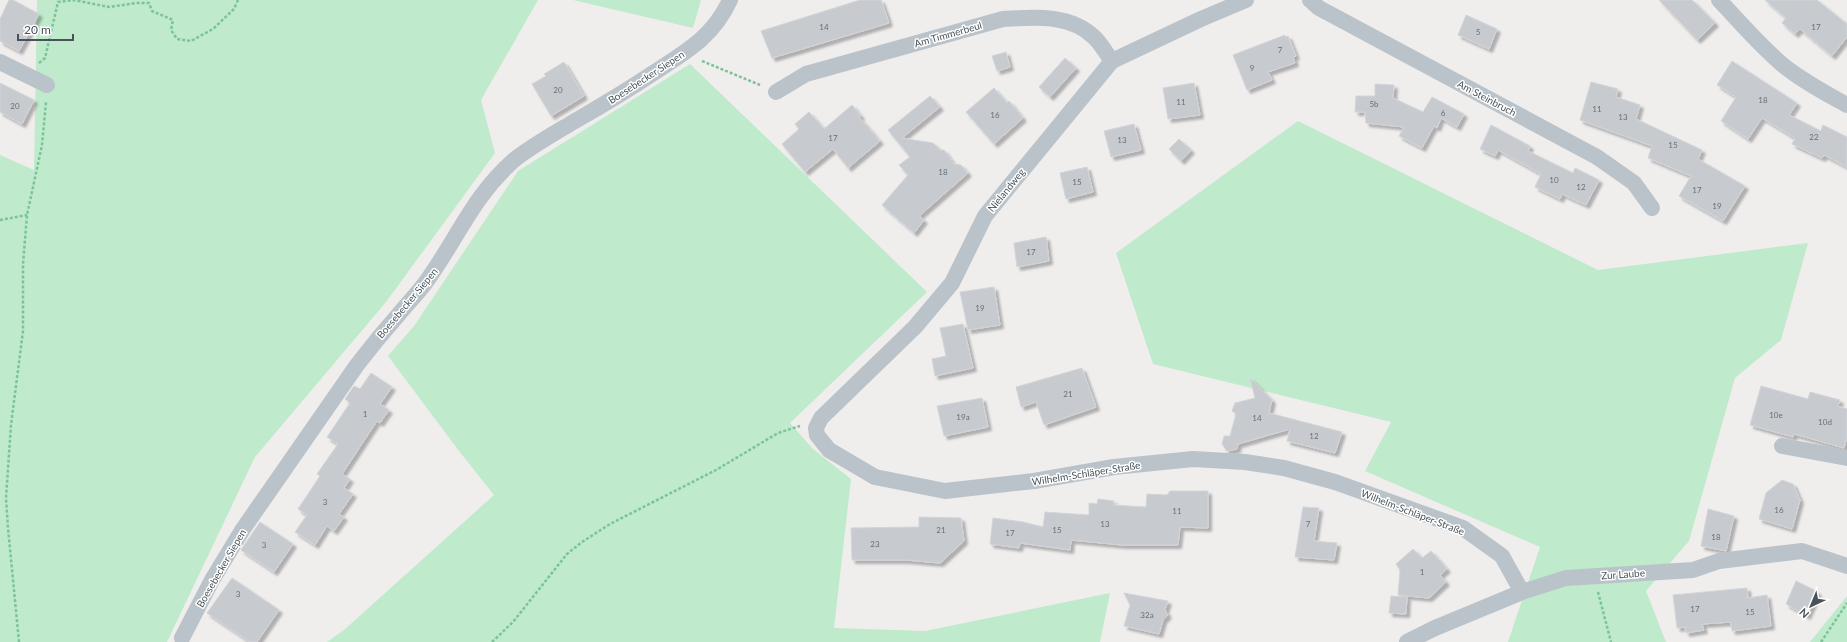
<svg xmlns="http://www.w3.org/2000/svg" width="1847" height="642" font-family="Lato,sans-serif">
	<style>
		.green { fill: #bfeacc }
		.building { fill: #c7cbcf; stroke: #d2d4d8; filter: url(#shadow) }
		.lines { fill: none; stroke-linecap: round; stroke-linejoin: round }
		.path { stroke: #7bc49a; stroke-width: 2.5; stroke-dasharray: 3 2; stroke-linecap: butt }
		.minor { stroke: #bac3c9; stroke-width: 16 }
		.labels { text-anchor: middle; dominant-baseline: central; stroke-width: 3; stroke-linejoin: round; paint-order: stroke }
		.number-label { font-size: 8px; fill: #677076 }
		.street-label { font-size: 10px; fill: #475259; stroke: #fff }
	</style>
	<defs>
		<filter id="shadow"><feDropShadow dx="3.5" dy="3.5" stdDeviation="1" flood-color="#0004"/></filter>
	</defs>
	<rect width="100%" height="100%" fill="#f0eded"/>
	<path class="green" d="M37 0H538L481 100 495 153 386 302 255 457 167 642H0V155L34 170Z
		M573 0H701L693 28Z
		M690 64 927 292 790 423 813 449 851 479 834 628 925 631 1110 593 1100 642H327L344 630 494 495 459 451 388 356 414 326 518 171Z
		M1298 121 1598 270 1808 243 1781 340 1735 378 1689 541 1646 591 1666 642H1508L1540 547 1365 471 1391 422 1153 364 1116 253Z
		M1847 596V642H1810Z"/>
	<path class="building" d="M9 0H13L39 14 19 51 0 41V19Z
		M860 0H881L889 23 772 58 761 31Z
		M1659 0H1692L1715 23 1697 40Z
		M1765 0H1817L1847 24V37L1832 56 1800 29 1795 34 1782 23 1786 18Z
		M1466 15 1497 29 1489 49 1458 35Z
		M1285 35V37L1288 36 1296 56 1293 57 1295 63 1268 72 1272 80 1247 90 1233 55Z
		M1006 52 1010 67 997 71 992 56Z
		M1065 58 1076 68 1050 97 1039 87Z
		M1732 61 1797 103 1789 115 1821 131 1823 125 1847 137V167L1824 155 1822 158 1792 144 1795 138 1762 118 1748 139 1721 121 1736 97 1717 85Z
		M564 62 584 96 551 116 532 84 546 76 544 74Z
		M1591 82 1618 89 1616 97 1640 105 1636 119 1702 150 1698 159 1745 186 1723 221 1679 196 1691 176 1648 158 1652 146 1580 120Z
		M0 83 34 100 22 124 0 112Z
		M1194 83 1200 115 1168 119 1163 88Z
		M1375 84 1394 85 1393 98 1423 112 1432 97 1464 114 1457 127 1441 118 1437 128 1434 126 1422 148 1399 136 1404 127 1366 123 1365 112H1355L1356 96H1375Z
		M994 88 1007 103 1009 101 1023 118 994 144 966 112Z
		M930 96 940 107 902 138 933 143 940 150H944L954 164 961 165 968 173 919 216 924 220 914 233 882 205 908 175 899 165 910 157 888 130Z
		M852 105 861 116 859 117 880 141 848 168 833 149 805 172 782 144 799 129 795 124 809 112 824 129Z
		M1134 124 1141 150 1111 157 1104 131Z
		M1491 125 1530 146 1528 151 1573 173 1575 168 1599 180 1586 205 1562 194 1560 199 1535 187 1541 174 1498 150 1495 156 1480 149Z
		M1179 139 1191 150 1181 161 1169 149Z
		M1087 167 1093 192 1066 199 1060 173Z
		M1046 237 1049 261 1017 267 1014 243Z
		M994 287 1000 325 968 330 960 292Z
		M963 324 973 368 935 376 932 359 946 356 940 328Z
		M1082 368 1096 407 1044 425 1036 402 1021 407 1016 387Z
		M371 373 392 387 380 404 389 410 380 423 377 421 342 474 350 479 344 488 353 494 339 514 344 517 334 531 327 526 315 545 295 532 307 515 298 509 320 476 317 474 338 444 327 437 350 403 345 399 354 386 360 389Z
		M1250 378 1272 400 1269 413 1342 432 1335 453 1287 441 1290 429 1238 444 1237 449 1227 451 1222 444 1224 436H1230L1236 414 1232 411 1235 403 1255 398Z
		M1761 386 1808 399 1810 392 1840 400 1838 406 1847 409V437L1844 448 1794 434 1793 437 1750 425Z
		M982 398 988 427 944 436 937 406Z
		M1782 480 1793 484 1800 500 1792 529 1759 519 1766 493Z
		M1170 491H1208V528L1180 527 1178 545H1122L1071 540 1070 550 1020 543 1019 548 990 544 993 518 1023 522 1043 527 1045 512 1089 515V503L1097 504 1098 499 1114 501 1113 505 1146 507 1147 494 1167 495Z
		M1303 507 1319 508 1314 541 1337 543 1334 560 1295 557Z
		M1708 509 1734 516 1726 551 1701 546Z
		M919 517 961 518 964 541 940 563 906 560H852L851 528 919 527Z
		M260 522 293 544 274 572 241 550Z
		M1413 549 1422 558 1431 551 1447 569 1440 575 1446 582 1429 598 1398 595 1400 570 1396 564Z
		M232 578 279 610 257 642H250L207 613Z
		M1796 581 1818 592 1807 616 1786 604Z
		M1747 588 1748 598 1767 595 1771 626 1732 631 1731 622 1702 624 1704 630 1686 633 1685 627 1677 628 1673 595Z
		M1124 593 1168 601 1165 610 1168 615 1163 620 1159 634 1124 626 1130 605Z
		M1391 596 1407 597 1406 614 1389 613Z"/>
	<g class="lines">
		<path class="path" d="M702 61 760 85
			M39 63 45 58 58 2 74 0 109 7 137 3H149L152 11 173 20 171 30 177 39 191 41 213 29 234 9 238 0
			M0 220 27 215
			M1598 592 1611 642
			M19 642 8 528 6 498 11 425 23 331V264L27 215 42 145 46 102
			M492 642 513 622 567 554 582 542 610 524 716 470 778 433 800 426
			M1821 642 1847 603"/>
		<path class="minor" d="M1246 0 1201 19 1112 61 985 216 952 283 915 327 821 418 816 428 817 435 829 450 875 477 945 491 1034 481 1114 467 1193 459 1245 462 1284 468 1335 482 1463 528 1502 556 1522 592
			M1310 0 1319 8 1597 157 1634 183 1652 208
			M1719 0C1740 22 1760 46 1784 66 1803 81 1825 93 1847 105
			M0 62 47 85
			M776 92 806 74 1003 19C1035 17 1071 14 1095 38 1101 44 1106 53 1112 61
			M1782 446 1847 458
			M182 638 212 580 243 529 357 365C370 348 384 331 399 314 408 303 418 293 426 282 457 239 473 196 514 160 533 145 555 133 575 121 603 105 631 88 658 70 689 50 714 35 730 0
			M1407 642 1435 628 1522 592 1566 578 1693 570 1719 561 1802 551 1847 566"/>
	</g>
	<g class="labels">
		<g class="number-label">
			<text x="824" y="27">14</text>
			<text x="1816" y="27">17</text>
			<text x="1478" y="32">5</text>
			<text x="1280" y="50">7</text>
			<text x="1252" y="68">9</text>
			<text x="558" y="90">20</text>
			<text x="1763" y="100">18</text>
			<text x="1181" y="102">11</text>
			<text x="1374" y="104">5b</text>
			<text x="15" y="106">20</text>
			<text x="1597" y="109">11</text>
			<text x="1443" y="113">6</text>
			<text x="995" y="115">16</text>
			<text x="1623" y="117">13</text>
			<text x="1814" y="137">22</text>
			<text x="833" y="138">17</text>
			<text x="1122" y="140">13</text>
			<text x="1673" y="145">15</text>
			<text x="943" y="172">18</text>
			<text x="1554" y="180">10</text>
			<text x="1077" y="182">15</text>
			<text x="1581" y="187">12</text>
			<text x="1697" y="190">17</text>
			<text x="1717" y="206">19</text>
			<text x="1031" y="252">17</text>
			<text x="980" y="308">19</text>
			<text x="1068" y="394">21</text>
			<text x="365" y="414">1</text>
			<text x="1776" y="415">10e</text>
			<text x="963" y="417">19a</text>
			<text x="1257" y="418">14</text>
			<text x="1825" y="422">10d</text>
			<text x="1314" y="436">12</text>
			<text x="325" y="502">3</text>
			<text x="1779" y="510">16</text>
			<text x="1177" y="511">11</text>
			<text x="1105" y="524">13</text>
			<text x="1308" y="524">7</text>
			<text x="941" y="530">21</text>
			<text x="1057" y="530">15</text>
			<text x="1010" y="533">17</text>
			<text x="1716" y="537">18</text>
			<text x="875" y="544">23</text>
			<text x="264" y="545">3</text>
			<text x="1422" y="572">1</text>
			<text x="238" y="594">3</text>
			<text x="1695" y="609">17</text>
			<text x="1750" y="612">15</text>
			<text x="1147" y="615">32a</text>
		</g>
		<g class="street-label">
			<text transform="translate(948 34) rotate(-16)">Am Timmerbeul</text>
			<text transform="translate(646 77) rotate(-33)">Boesebecker Siepen</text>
			<text transform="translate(1487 98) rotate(28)">Am Steinbruch</text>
			<text transform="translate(1006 190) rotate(-51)">Nielandweg</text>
			<text transform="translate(407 303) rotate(-50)">Boesebecker Siepen</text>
			<text transform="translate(1086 473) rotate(-9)">Wilhelm-Schläper-Straße</text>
			<text transform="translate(1413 512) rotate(21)">Wilhelm-Schläper-Straße</text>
			<text transform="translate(221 568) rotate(-60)">Boesebecker Siepen</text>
			<text transform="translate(1623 574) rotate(-4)">Zur Laube</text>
		</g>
	</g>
	<g transform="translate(1811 606) rotate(224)" stroke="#ffffff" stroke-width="3" paint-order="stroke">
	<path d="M0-3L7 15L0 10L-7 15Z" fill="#475259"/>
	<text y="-6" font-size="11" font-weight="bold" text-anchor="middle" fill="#475259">N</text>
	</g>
	<path d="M18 34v6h55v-6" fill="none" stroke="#475259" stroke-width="2"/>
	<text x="24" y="34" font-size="12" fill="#475259" stroke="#ffffff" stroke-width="3" paint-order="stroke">20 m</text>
</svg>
